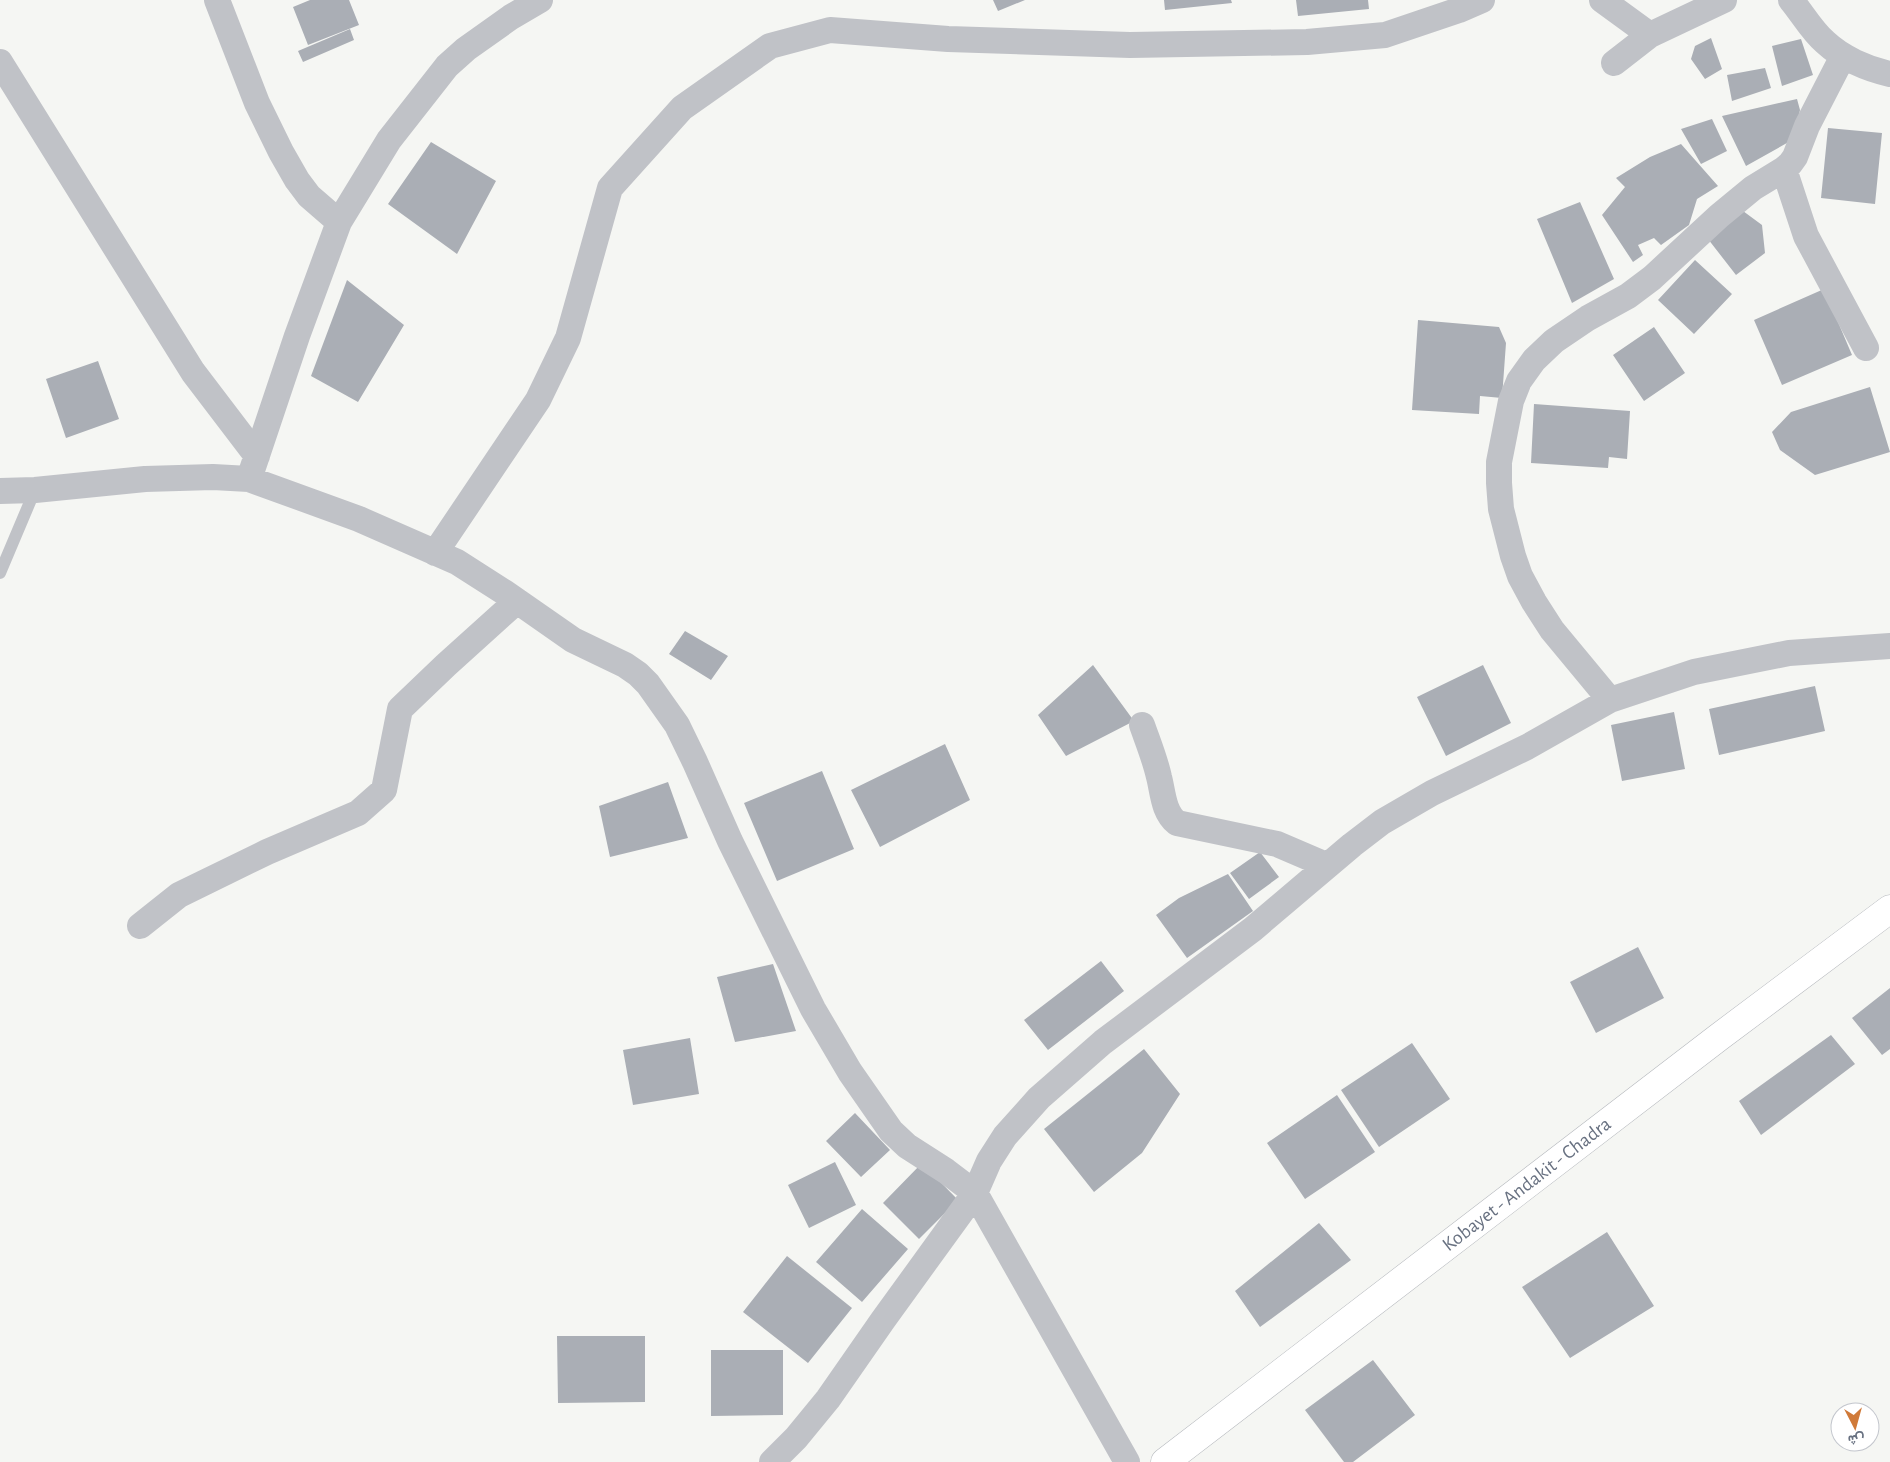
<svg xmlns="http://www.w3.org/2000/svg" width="1890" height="1462" font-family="'Alegreya Sans',Vazirmatn,sans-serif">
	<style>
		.building { fill: #aaaeb5 }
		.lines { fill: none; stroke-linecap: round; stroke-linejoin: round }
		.secondary-casing { stroke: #b5b8bd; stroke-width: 29 }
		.service { stroke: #c0c2c7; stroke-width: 12 }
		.minor { stroke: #c0c2c7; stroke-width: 26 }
		.secondary { stroke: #fff; stroke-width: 28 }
		.labels { text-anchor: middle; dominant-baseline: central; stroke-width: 5; stroke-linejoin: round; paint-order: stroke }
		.street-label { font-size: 20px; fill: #687181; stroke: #fff }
	</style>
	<rect width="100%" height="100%" fill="#f5f6f3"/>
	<path class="building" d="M310 0H349L359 25 308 45 293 7Z
		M993 0H1025L998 11Z
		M1164 0H1231L1232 3 1165 10Z
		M1296 0H1368L1369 9 1298 16Z
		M350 29 354 40 303 62 298 51Z
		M1711 38 1722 69 1705 79 1691 59 1695 46Z
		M1801 39 1813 75 1782 86 1772 46Z
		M1765 68 1771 88 1732 101 1727 75Z
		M1797 99 1800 110 1794 139 1746 166 1722 116Z
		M1712 119 1727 151 1701 164 1681 129Z
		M1828 128 1882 133 1875 204 1821 198Z
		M431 142 496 181 457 254 388 204Z
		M1681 144 1718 186 1697 199 1689 225 1661 245 1654 238 1638 245 1643 255 1633 262 1602 215 1625 187 1616 178 1650 157Z
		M1580 202 1614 279 1572 303 1537 219Z
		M1743 211 1762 225 1765 253 1736 275 1708 239Z
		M1695 260 1732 294 1694 334 1658 300Z
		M347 280 404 325 358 402 311 376Z
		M1824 289 1852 355 1782 385 1754 320Z
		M1418 320 1499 327 1506 343 1502 398 1480 396 1479 414 1412 410Z
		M1654 327 1685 373 1644 401 1613 355Z
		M98 361 119 419 66 438 46 379Z
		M1870 387 1890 452 1815 475 1780 450 1772 432 1791 412Z
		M1534 404 1630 411 1627 459 1609 457 1608 468 1531 463Z
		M685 631 728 656 711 680 669 654Z
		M1093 665 1134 721 1066 756 1038 715Z
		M1483 665 1511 723 1446 756 1417 697Z
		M1815 686 1825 731 1719 755 1709 709Z
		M1674 712 1685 769 1622 781 1611 725Z
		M945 744 970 800 880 847 851 790Z
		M822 771 854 849 777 881 744 803Z
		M668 782 688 838 610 857 599 806Z
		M1260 852 1279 877 1249 899 1230 873Z
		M1228 874 1253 911 1187 958 1156 915 1179 898Z
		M1638 947 1664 998 1596 1033 1570 982Z
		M1101 961 1124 991 1048 1050 1024 1020Z
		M773 964 796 1031 735 1042 717 977Z
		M1890 988V1049L1882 1055 1852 1018Z
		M1831 1035 1855 1064 1761 1135 1739 1101Z
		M690 1038 699 1094 633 1105 623 1050Z
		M1412 1043 1450 1099 1379 1147 1341 1090Z
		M1144 1049 1180 1094 1142 1153 1094 1192 1044 1129Z
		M1337 1095 1375 1152 1305 1199 1267 1143Z
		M855 1113 890 1150 861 1177 826 1141Z
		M835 1162 856 1205 809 1228 788 1185Z
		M922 1163 958 1200 919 1239 883 1203Z
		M862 1209 908 1249 862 1302 816 1262Z
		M1319 1223 1351 1260 1260 1327 1235 1291Z
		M1607 1232 1654 1306 1570 1358 1522 1287Z
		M787 1256 852 1308 808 1363 743 1312Z
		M557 1336H645V1402L558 1403Z
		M711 1350H783V1415L711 1416Z
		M1373 1360 1415 1415 1353 1462H1344L1305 1410Z"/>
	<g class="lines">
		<defs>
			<g id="secondary">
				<path id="s1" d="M1165 1462 1719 1037 1890 909"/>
			</g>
		</defs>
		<use href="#secondary" class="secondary-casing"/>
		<path class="service" d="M0 573 35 490"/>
		<path class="minor" d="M217 0 257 103 281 152 297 180 309 196 339 222
			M1602 0 1650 35
			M1791 0C1802 13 1812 31 1825 42 1842 58 1867 69 1890 74
			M0 62 193 372 257 456
			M1614 63 1650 35 1724 0
			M1784 169 1806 236 1866 348
			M249 479 297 336 339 222 389 140 447 66 466 49 511 17 540 0
			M0 491 35 490 145 479 213 477 249 479 359 519 457 562 504 592 573 640 625 665 638 674 648 684 677 725 695 762 730 841 813 1009 850 1072 891 1131 907 1146 946 1171 975 1193 1127 1462
			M435 553 538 400 568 338 610 188 682 108 770 46 830 30 948 39 1130 45 1307 42 1385 35 1459 10 1482 0
			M1610 700 1552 630 1534 602 1520 576 1513 556 1501 509 1499 483V462L1511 401 1519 381 1534 360 1554 341 1588 318 1628 296 1652 278 1719 216 1753 188 1784 169 1790 164 1795 157 1807 126 1843 56
			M1142 725C1148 742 1155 759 1159 777 1163 792 1163 812 1177 823L1277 844 1326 865
			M140 926 179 895 267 852 358 813 384 790 400 709 446 665 517 601
			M772 1462 796 1438 828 1399 883 1320 975 1193 989 1161 1005 1136 1039 1098 1103 1042 1253 929 1352 845 1382 822 1432 793 1527 747 1610 700 1694 672 1789 653 1890 646"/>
		<use href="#secondary" class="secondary"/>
	</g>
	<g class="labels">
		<g class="street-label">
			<text stroke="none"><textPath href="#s1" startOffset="456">Kobayet - Andakit - Chadra</textPath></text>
		</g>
	</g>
	<g transform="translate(1855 1427) rotate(174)"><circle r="24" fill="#ffffff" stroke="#c3c6cd"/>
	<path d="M0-4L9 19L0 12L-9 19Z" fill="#d07a39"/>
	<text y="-8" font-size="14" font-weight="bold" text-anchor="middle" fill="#687181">ش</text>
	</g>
</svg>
